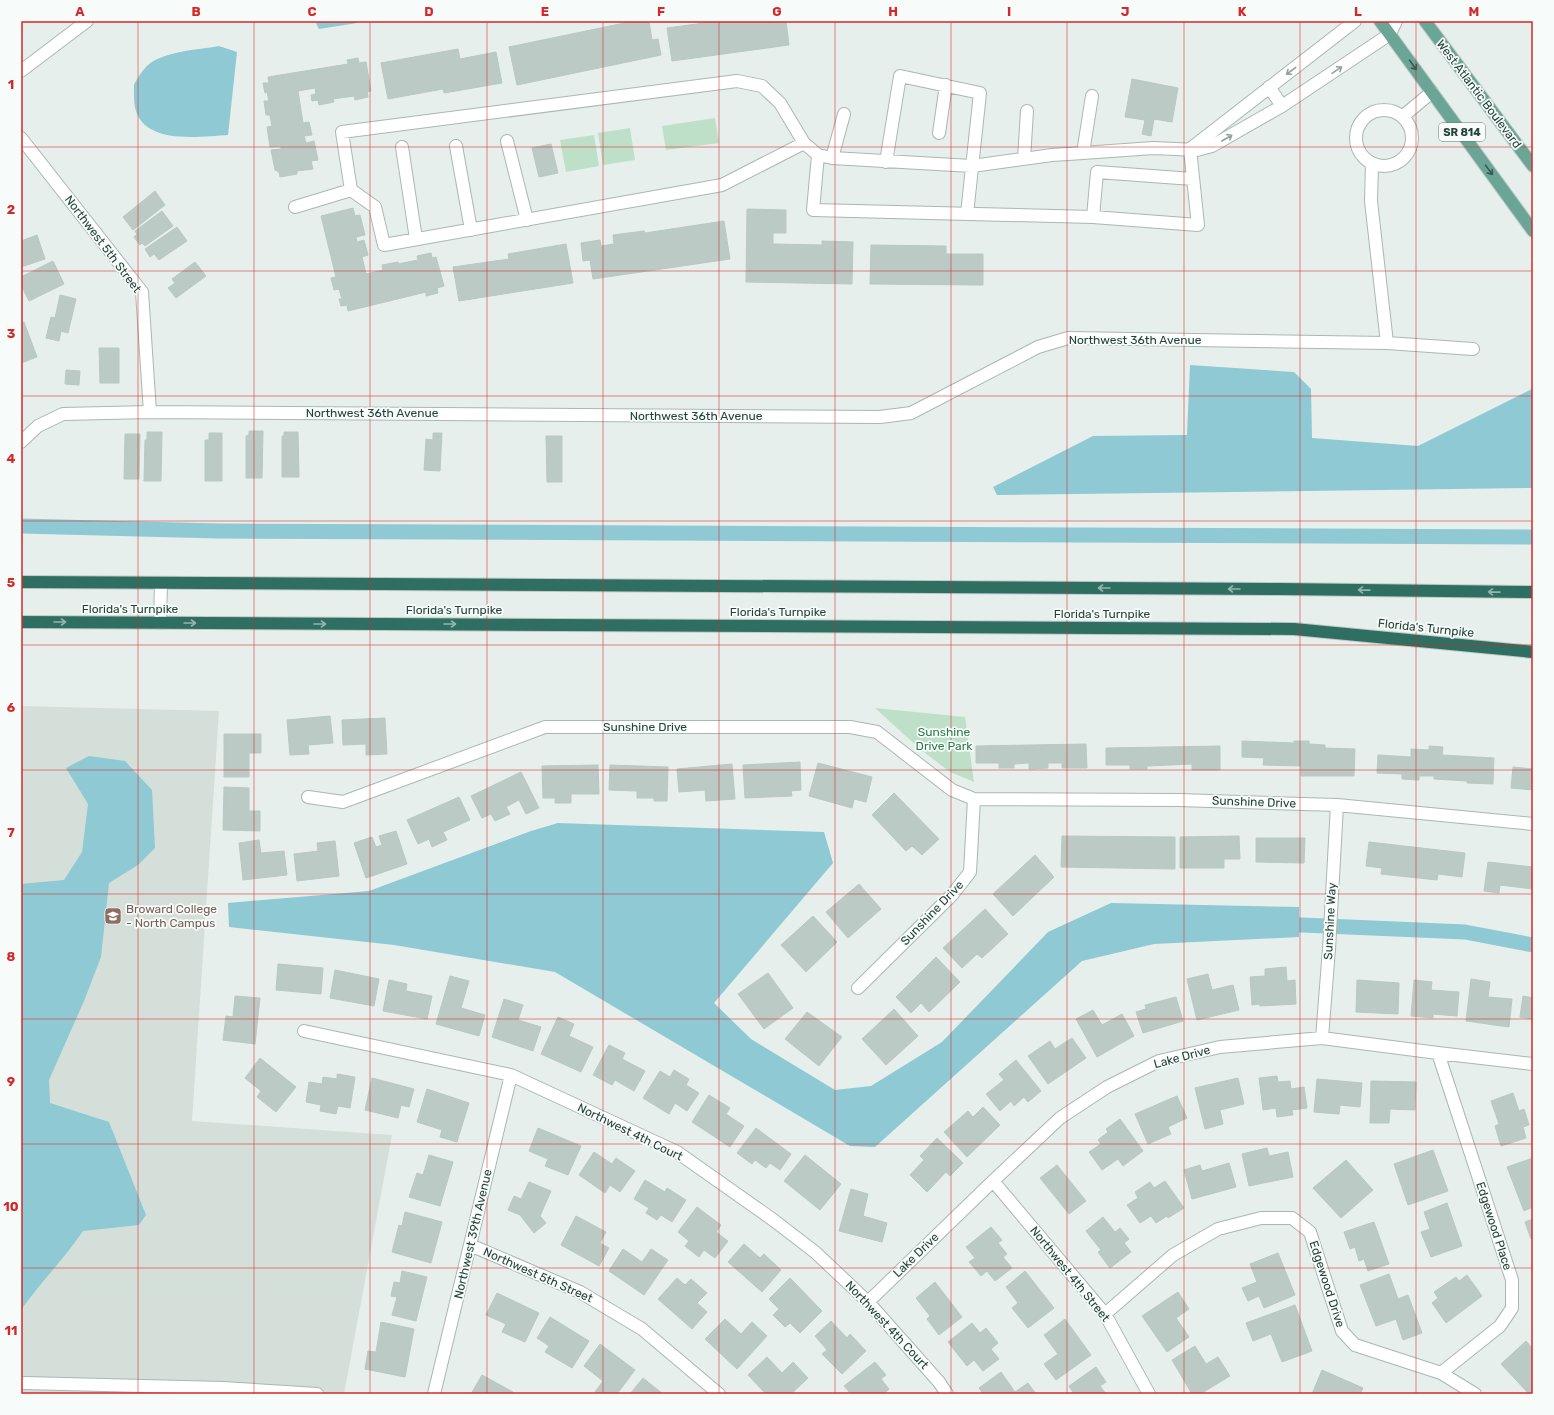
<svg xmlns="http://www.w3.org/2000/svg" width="1554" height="1415" font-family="Rubik,sans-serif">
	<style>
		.built { fill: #d4dfda }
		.green { fill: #bfe0c8 }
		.water { fill: #8ec9d4 }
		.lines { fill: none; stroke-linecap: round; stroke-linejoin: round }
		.canal { stroke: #8ec9d4; stroke-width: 15 }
		.building { fill: #bbcac4; stroke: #b8c9c2 }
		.minor-casing { stroke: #a8b8b2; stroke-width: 14 }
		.major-casing { stroke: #c2cac8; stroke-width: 14 }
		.highway-casing { stroke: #c2cac8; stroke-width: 14 }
		.minor { stroke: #fff; stroke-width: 12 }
		.major { stroke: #6aa596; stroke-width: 12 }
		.highway { stroke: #2f6f62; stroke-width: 12 }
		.oneway { stroke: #365b51 }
		.oneway2 { stroke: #92a09c }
		.oneway3 { stroke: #93b5ae }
		.grid { fill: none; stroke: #d62828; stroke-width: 1; stroke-opacity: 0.55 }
		.labels { text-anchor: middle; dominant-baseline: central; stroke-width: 3.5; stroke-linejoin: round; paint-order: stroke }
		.shield { fill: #f7fbf9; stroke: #637a73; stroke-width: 1 }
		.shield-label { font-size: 11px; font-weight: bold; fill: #24423a }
		.street-label { font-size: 12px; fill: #24423a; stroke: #f7fbf9 }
		.park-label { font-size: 12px; fill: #2d7a4b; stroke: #f7fbf9 }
		.education-label { font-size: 12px; fill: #785e54; stroke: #f7fbf9; text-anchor: start }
		.neatline { fill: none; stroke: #d62828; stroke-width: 1.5 }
		.grid-label { font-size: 13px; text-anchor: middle; font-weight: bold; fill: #d62828 }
	</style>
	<rect width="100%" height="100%" fill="#e6efeb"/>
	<path class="built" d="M21 706 219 711 192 1121 392 1135 344 1394H21Z"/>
	<path class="green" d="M715 118 719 143 666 150 662 126Z
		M630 128 635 160 603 165 598 133Z
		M594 135 599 166 566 172 560 140Z
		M875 708 965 717 974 782 950 772 920 749Z"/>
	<path class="water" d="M315 21H358L357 23 319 29Z
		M219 46 237 52 228 135C194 137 134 146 134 97 134 93 134 89 134 85 136 80 144 68 148 65 164 51 198 50 219 46Z
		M1190 365 1294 372 1311 389 1312 438 1418 446 1532 389 1533 488 997 495 993 487 1093 436 1187 435Z
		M89 756 125 761 152 790 155 848 138 865 109 883 101 957 84 1001 49 1080 50 1103 109 1122 146 1215 139 1225 83 1231C64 1259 40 1283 21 1310V884L64 880 82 852 88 804 66 768Z
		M558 823 824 832 833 863 714 1003 751 1039 835 1090 871 1086 942 1042 1048 932 1111 903 1299 907V937L1154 944 1082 961 875 1147 850 1146 555 972 394 945 229 927 228 903 369 891 531 831Z"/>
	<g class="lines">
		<path class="canal" d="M21 526 219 531 1533 537
			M1279 924 1465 932 1533 945"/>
	</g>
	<path class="building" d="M634 21H649L652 40 658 39 661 55 517 85 509 47Z
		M703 21H786L789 45 672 61 667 28 704 23Z
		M458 49 460 59 496 52 502 83 444 93 443 89 388 99 381 63Z
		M358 58 359 63 366 62 371 91 367 92 368 97 355 100 354 96 333 99 334 102 319 105 318 100 312 101 311 95 316 94 315 88 298 91 303 123 309 122 312 135 304 136 306 143 314 141 318 160 311 161 313 169 297 171V174L280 177 279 172 275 170 271 150 281 149V146L270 147 267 127 272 126 270 115H266L264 101H269L267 92 265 93 263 83H269L268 77 348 64 347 60Z
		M1132 79 1178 88 1172 122 1154 119 1151 136 1142 134 1145 120 1125 117Z
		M551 144 558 173 539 177 532 148Z
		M155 191 165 205 133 230 123 217Z
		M353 208 355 216 360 215 365 235 356 237 357 242 364 240 368 255 362 257 366 274 383 270 382 265 398 262V264L418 260 417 256 431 253 432 258 436 257 444 286 437 288 438 293 426 296V292L348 311 347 305 341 306 339 299H342L339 289 334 290 331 278 336 277 321 216Z
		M747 209 786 210V233H773V244L822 245V241L853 242 852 284 746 282Z
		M162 211 173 226 145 246 142 243 140 245 134 237 137 234 135 231Z
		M724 221 730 259 593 279 590 260 583 261 581 243 600 240 601 246 614 244 613 235 644 231 645 233Z
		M177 227 187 241 159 260 154 254 150 257 145 249Z
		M37 235 45 259 21 267V241Z
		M566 244 573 283 459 301 453 267 509 259 508 254Z
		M871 245 946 246V254H983V285L870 284Z
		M53 261 64 284 29 301 21 285V277Z
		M195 262 206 276 176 298 168 288 175 283 172 279Z
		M60 295 76 299 68 333 61 331 59 341 46 338 51 317 55 318Z
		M24 322 37 357 21 363V323Z
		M99 348H119V383H100Z
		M66 370 80 371 79 385 65 384Z
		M249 431H263L262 478H246V436L249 435Z
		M147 432H162L161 481H144L145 440H147Z
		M284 432H298L299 477H282V436H284Z
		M209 433H222V481H205V440H209Z
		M433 433H442L440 471 424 470 426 439 433 440Z
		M125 434H140L139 479H124Z
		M546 436H562V482H547Z
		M330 716 333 743 308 745 309 754 290 755 287 720Z
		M385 718 387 754 366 755V744L343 745 342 720Z
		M224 734H261V753H249V777H224Z
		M1242 741 1294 743V741H1309V744L1325 745V748L1355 749 1354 776H1301V766L1263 765 1264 758 1242 757Z
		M1086 744 1087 768H1062V763H1048V768L1029 769V763L1014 764V768H999V763H976V746Z
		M1220 746V770H1192V764L1147 766V769H1130V765H1106V748Z
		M1429 746 1443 747 1442 755 1494 758 1493 784 1467 783V781L1434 779V776H1419V780L1402 779V774L1377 773 1378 755 1411 757V749L1429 750Z
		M800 762 801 790 791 791 792 796 745 798 743 765Z
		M818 763 872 777 866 802 854 799 852 808 809 796Z
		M732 764 735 799 706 801 705 790 679 792 677 769Z
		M598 765 599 794H571V803H555V798H543L542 766Z
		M610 765 668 767 667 801H654V798H637V791L609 790Z
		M1513 767 1533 769V790L1511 788Z
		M521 772 539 808 526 814 519 800 506 807 510 814 495 821 491 814 482 818 471 796Z
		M224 787 249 788V811H260V831L223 830Z
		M894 793 939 839 922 855 912 846 906 851 872 815Z
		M459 797 470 820 443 832 447 840 432 847 429 839 418 844 407 820Z
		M396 831 407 864 366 878 354 843 372 837 376 847 382 845 379 836Z
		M1062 836 1175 837V869L1061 867Z
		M1239 836 1240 859H1224V868H1180V837Z
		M1256 838H1305L1304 863 1256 862Z
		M259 840 261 853 284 851 287 875 243 880 239 843Z
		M335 841 339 876 297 881 294 854 318 851 317 843Z
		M1369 842 1465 853 1462 877 1438 874 1437 880 1381 874 1382 868 1366 866Z
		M1035 855 1054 877 1013 916 993 894Z
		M1488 862 1533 867V889L1500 885 1499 893 1484 891Z
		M859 884 881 909 848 938 826 912Z
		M985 909 1008 934 982 958 977 954 962 968 943 948Z
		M813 916 837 942 806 972 781 945Z
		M936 957 960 982 929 1012 921 1003 911 1013 896 997Z
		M278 964 323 968 321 994 276 990Z
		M1286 967 1287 981 1295 980 1296 1004 1260 1006V1004L1252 1005 1250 977 1265 976V969Z
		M335 970 379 979 374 1006 330 998Z
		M768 973 793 1008 764 1029 738 994Z
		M1208 974 1212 990 1233 985 1239 1010 1197 1020 1187 979Z
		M450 976 469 981 461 1008 485 1015 479 1036 436 1024Z
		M1471 979 1490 982 1488 997 1512 999 1509 1027 1466 1021Z
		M389 980 407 984 406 991 432 996 427 1019 383 1011Z
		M1357 980 1399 983 1398 1014 1356 1012Z
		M1414 980 1432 982 1431 990 1459 992 1457 1016 1433 1014V1018L1411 1016Z
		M235 996 260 998 255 1044 223 1040 226 1016 233 1017Z
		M1523 996 1533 998V1019L1520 1017Z
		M1176 997 1183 1021 1143 1033 1136 1012 1146 1009 1145 1005Z
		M504 999 523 1005 518 1020 541 1027 533 1051 492 1037Z
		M894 1009 918 1036 886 1065 862 1039Z
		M1093 1010 1102 1025 1122 1014 1134 1036 1097 1057 1076 1019Z
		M807 1012 842 1037 819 1066 785 1039Z
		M558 1017 574 1024 569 1036 593 1047 581 1072 541 1054Z
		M1072 1038 1086 1058 1048 1084 1028 1056 1050 1041 1055 1049Z
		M609 1045 625 1053 622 1059 645 1071 634 1091 615 1080 612 1085 593 1075Z
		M260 1058 296 1087 276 1112 257 1097 261 1091 245 1078Z
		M1016 1060 1041 1091 1028 1102 1024 1097 1014 1106 1011 1101 1000 1111 986 1094 1004 1080 999 1074Z
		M674 1070 689 1079 686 1085 699 1093 687 1111 675 1103 669 1114 643 1098 660 1071 670 1077Z
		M337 1074 355 1077 350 1108 338 1106 336 1114 320 1111 321 1105 306 1102 309 1082 322 1084 323 1077 337 1079Z
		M1277 1076 1278 1082 1290 1081 1291 1089 1304 1087 1307 1108 1292 1110 1293 1115 1277 1117 1276 1108 1263 1110 1259 1078Z
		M372 1078 414 1089 409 1107 401 1105 398 1118 365 1110Z
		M1238 1078 1244 1104 1220 1110 1223 1124 1205 1129 1195 1088Z
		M1317 1079 1362 1083 1360 1107 1340 1105 1339 1114 1314 1112Z
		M1371 1081 1416 1082 1415 1110 1390 1109 1389 1123H1370Z
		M427 1089 469 1103 457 1142 440 1137 442 1130 417 1122Z
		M1513 1093 1519 1111 1524 1109 1529 1125 1523 1127 1526 1138 1501 1146 1495 1126 1499 1124 1491 1101Z
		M709 1095 730 1108 726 1114 744 1126 730 1147 692 1122Z
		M1177 1096 1187 1118 1168 1127 1171 1134 1148 1144 1135 1114Z
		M983 1107 1000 1125 967 1157 944 1132 968 1111 973 1117Z
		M1120 1119 1143 1151 1123 1166 1118 1159 1102 1170 1089 1152 1101 1144 1098 1140 1108 1132 1106 1129Z
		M538 1128 581 1146 568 1175 545 1166 548 1159 529 1151Z
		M756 1128 791 1154 780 1170 770 1163 766 1168 755 1160 752 1164 737 1153Z
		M937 1138 963 1163 950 1176 946 1172 927 1192 910 1175 924 1160 920 1156Z
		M1267 1148 1269 1156 1288 1152 1293 1177 1249 1186 1242 1154Z
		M1433 1150 1448 1191 1408 1205 1394 1164Z
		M594 1152 612 1164 616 1158 635 1171 620 1192 610 1185 605 1193 579 1175Z
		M429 1155 453 1162 440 1206 409 1197 417 1173 423 1175Z
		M805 1155 841 1184 820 1210 784 1181Z
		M1533 1159V1207L1524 1211 1507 1167 1533 1158Z
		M1346 1160 1373 1190 1341 1218 1313 1188Z
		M1229 1163 1236 1187 1192 1199 1184 1170 1200 1165 1202 1171Z
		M1057 1165 1086 1201 1069 1214 1040 1178Z
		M645 1180 665 1192 667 1188 686 1200 672 1222 661 1215 657 1220 646 1213 649 1208 634 1199Z
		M1165 1181 1184 1208 1168 1218 1167 1216 1156 1223 1151 1216 1140 1223 1127 1205 1138 1198 1135 1192 1150 1182 1154 1188Z
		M529 1182 551 1191 540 1216 546 1223 534 1233 520 1215 508 1210 514 1196 521 1199Z
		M851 1189 868 1194 863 1216 887 1223 882 1242 839 1231Z
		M1447 1203 1462 1246 1431 1257 1421 1232 1430 1229 1424 1212Z
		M697 1207 721 1225 716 1232 728 1241 715 1258 704 1250 699 1257 685 1246 689 1241 678 1232Z
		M405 1212 442 1222 431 1263 392 1252 399 1225 402 1226Z
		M576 1216 606 1232 600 1243 609 1248 599 1266 561 1245Z
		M1103 1217 1115 1232 1120 1228 1129 1239 1124 1243 1131 1252 1110 1268 1098 1252 1101 1250 1086 1231Z
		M1533 1219V1238L1531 1239 1525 1222Z
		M1374 1222 1389 1264 1368 1271 1364 1259 1359 1261 1355 1247 1350 1249 1344 1232Z
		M991 1227 1002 1240 998 1243 1007 1254 1003 1257 1012 1268 995 1281 987 1271 981 1276 969 1262 975 1258 966 1247Z
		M744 1244 760 1258 764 1254 781 1270 762 1292 728 1262Z
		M623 1249 642 1262 651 1249 668 1260 644 1295 609 1271Z
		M1278 1253 1295 1295 1264 1308 1259 1296 1248 1301 1242 1288 1257 1282 1250 1264Z
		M402 1271 427 1277 416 1321 392 1315 397 1297 391 1296 394 1282 400 1283Z
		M1025 1271 1054 1308 1028 1328 1012 1308 1018 1303 1006 1287Z
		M1389 1274 1398 1299 1408 1295 1422 1333 1403 1340 1396 1319 1376 1326 1360 1285Z
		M1467 1275 1482 1296 1446 1323 1432 1303 1438 1298 1434 1292 1456 1277 1459 1281Z
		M677 1278 685 1285 691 1279 707 1293 697 1303 707 1312 692 1329 658 1299Z
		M790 1278 822 1311 800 1333 790 1323 785 1327 773 1315 779 1309 769 1299Z
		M935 1282 962 1317 939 1335 927 1319 930 1316 916 1298Z
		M1178 1292 1189 1309 1176 1318 1189 1337 1167 1352 1142 1316Z
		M497 1293 539 1313 525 1342 502 1332 506 1324 486 1315Z
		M1295 1305 1312 1351 1282 1362 1271 1334 1253 1341 1246 1323Z
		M550 1317 589 1341 572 1368 545 1352 549 1346 537 1338Z
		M725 1319 741 1334 752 1322 767 1336 737 1369 705 1339Z
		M1065 1319 1091 1355 1056 1380 1044 1364 1058 1354 1044 1335Z
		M831 1321 847 1338 850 1334 866 1351 842 1374 822 1354 827 1350 815 1336Z
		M381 1322 414 1329 405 1377 365 1369 368 1351 376 1352Z
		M972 1323 980 1333 986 1328 998 1343 991 1349 999 1359 983 1371 974 1360 967 1366 948 1342Z
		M1526 1341 1533 1349V1394H1529L1501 1364Z
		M600 1344 635 1370 617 1394H598L595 1392 603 1381 584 1366Z
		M1195 1346 1206 1364 1218 1357 1230 1376 1200 1394H1192L1172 1360Z
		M767 1357 782 1373 793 1362 808 1378 791 1394H766L748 1375Z
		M875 1362 886 1375 881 1379 889 1389 886 1392 887 1394H851L844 1386Z
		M1096 1367 1106 1382 1100 1386 1106 1394H1074L1069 1386Z
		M1322 1370 1363 1388 1360 1394H1312Z
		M1001 1372 1015 1392 1028 1383 1036 1394H983L979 1388Z
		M482 1375 513 1392 512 1394H471Z
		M643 1378 663 1394H630Z"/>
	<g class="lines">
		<defs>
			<path id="minor" d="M21 71 87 21
				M1269 87 1282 106
				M1356 138a28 28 0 1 1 56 0a28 28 0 1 1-56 0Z
				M1402 117 1432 92
				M939 133 946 85
				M21 138 142 292 150 412
				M507 141 527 220
				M804 143 722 185 384 245 375 207 351 190 342 132 737 81 762 86 780 103 804 143 818 155 832 158 972 166 1052 155 1083 153 1153 148 1197 150 1212 146 1282 106 1390 34 1396 21
				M456 146 471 230
				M402 147 416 239
				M1190 149 1355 21
				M1083 153 1092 96
				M818 155 813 210 1093 217 1198 225 1190 149
				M832 158 844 114
				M1024 159 1027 111
				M886 162 900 76 980 93 967 214
				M295 207 351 190
				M1093 217 1097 172 1193 179
				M1387 343 1473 349
				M21 442 38 426 63 414 150 412 880 417 911 413 1038 347 1068 338 1387 343 1371 201 1372 164
				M160 623 161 583
				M308 797 343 802 545 727H850L877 732 952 790 974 799 1179 800 1337 805 1533 824
				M858 988 952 895 970 872 974 799
				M304 1031 511 1075 677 1152 772 1219 815 1252 868 1302 939 1382 947 1394
				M1322 1038 1329 949 1337 805
				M1438 1053 1512 1280V1308L1500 1326 1441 1373
				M993 1181 1105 1314 1149 1394
				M470 1245 580 1292 642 1329 719 1394
				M868 1302 993 1181 1060 1118 1107 1087 1159 1061 1220 1047 1322 1038 1438 1053 1533 1064
				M1105 1314 1173 1255 1218 1229 1261 1218H1292L1310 1232 1342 1331 1355 1345 1441 1373 1475 1394
				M24 1383 223 1388 317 1394
				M434 1394 511 1075"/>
			<path id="major" d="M1380 21 1533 231
				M1425 21 1533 166"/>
			<path id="highway" d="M21 582 1280 589 1533 592
				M21 622 1294 629 1533 652"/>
		</defs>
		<use href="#minor" class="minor-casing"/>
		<use href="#major" class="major-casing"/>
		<use href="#highway" class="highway-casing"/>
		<use href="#minor" class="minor"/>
		<use href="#major" class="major"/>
		<use href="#highway" class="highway"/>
	</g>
	<defs><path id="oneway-shaft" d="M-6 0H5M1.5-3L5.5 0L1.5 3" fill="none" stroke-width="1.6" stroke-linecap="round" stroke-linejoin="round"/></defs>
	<g class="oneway">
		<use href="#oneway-shaft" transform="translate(1413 65) rotate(54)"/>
		<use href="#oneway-shaft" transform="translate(1489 170) rotate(54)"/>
	</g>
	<g class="oneway2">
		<use href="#oneway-shaft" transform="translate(1337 70) rotate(-34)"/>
		<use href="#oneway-shaft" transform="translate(1291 71) rotate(143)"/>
		<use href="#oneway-shaft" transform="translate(1227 138) rotate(-30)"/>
	</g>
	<g class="oneway3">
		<use href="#oneway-shaft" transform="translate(1104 588) rotate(-180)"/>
		<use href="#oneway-shaft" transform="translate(1234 589) rotate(-180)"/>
		<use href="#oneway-shaft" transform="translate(1364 590) rotate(-179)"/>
		<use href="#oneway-shaft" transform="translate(1494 592) rotate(-179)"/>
		<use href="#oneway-shaft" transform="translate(60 622)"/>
		<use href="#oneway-shaft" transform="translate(190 623)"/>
		<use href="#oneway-shaft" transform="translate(320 624)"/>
		<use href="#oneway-shaft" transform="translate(450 624)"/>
	</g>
	<path class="grid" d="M138 21V1394M254 21V1394M370 21V1394M487 21V1394M603 21V1394M719 21V1394M835 21V1394M951 21V1394M1067 21V1394M1184 21V1394M1300 21V1394M1416 21V1394M21 147H1533M21 271H1533M21 396H1533M21 521H1533M21 645H1533M21 770H1533M21 894H1533M21 1019H1533M21 1144H1533M21 1268H1533"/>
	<defs>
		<symbol id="university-square" viewBox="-11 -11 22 22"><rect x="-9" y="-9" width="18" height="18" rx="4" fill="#8d6e63" stroke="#f7fbf9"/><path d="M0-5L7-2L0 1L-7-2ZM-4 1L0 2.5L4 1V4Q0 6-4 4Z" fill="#fff"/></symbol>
	</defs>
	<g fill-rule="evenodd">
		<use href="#university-square" x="103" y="906" width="20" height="20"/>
	</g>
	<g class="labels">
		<rect class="shield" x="1439" y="123" width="46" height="18" rx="3"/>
		<g class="shield-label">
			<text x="1462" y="132">SR 814</text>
		</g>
		<g class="street-label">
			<text transform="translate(1479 94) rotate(53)">West Atlantic Boulevard</text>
			<text transform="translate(103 244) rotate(53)">Northwest 5th Street</text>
			<text x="1135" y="340">Northwest 36th Avenue</text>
			<text x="372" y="413">Northwest 36th Avenue</text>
			<text x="696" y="416">Northwest 36th Avenue</text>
			<text x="130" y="609">Florida's Turnpike</text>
			<text x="454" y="610">Florida's Turnpike</text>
			<text x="778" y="612">Florida's Turnpike</text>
			<text x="1102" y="614">Florida's Turnpike</text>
			<text transform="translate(1426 628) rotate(6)">Florida's Turnpike</text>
			<text x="645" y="727">Sunshine Drive</text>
			<text transform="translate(1254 802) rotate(2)">Sunshine Drive</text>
			<text transform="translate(932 913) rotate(-46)">Sunshine Drive</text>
			<text transform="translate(1330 921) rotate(-87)">Sunshine Way</text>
			<text transform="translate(1182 1057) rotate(-15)">Lake Drive</text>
			<text transform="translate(630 1132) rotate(26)">Northwest 4th Court</text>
			<text transform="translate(1494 1226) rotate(72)">Edgewood Place</text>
			<text transform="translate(473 1234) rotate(-77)">Northwest 39th Avenue</text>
			<text transform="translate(916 1255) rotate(-44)">Lake Drive</text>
			<text transform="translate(1070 1274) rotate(51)">Northwest 4th Street</text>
			<text transform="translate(538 1275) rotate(24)">Northwest 5th Street</text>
			<text transform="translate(1327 1284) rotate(72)">Edgewood Drive</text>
			<text transform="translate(887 1325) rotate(47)">Northwest 4th Court</text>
		</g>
		<g class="park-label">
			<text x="944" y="732">Sunshine<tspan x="944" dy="14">Drive Park</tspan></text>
		</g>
		<g class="education-label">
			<text x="126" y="909">Broward College<tspan x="126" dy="14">- North Campus</tspan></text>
		</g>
	</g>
	<rect width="1554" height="1415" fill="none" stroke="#f7fbf9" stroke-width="44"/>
	<rect x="22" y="22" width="1510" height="1371" class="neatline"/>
	<g class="grid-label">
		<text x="80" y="16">A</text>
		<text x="196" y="16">B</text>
		<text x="312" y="16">C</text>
		<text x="429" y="16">D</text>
		<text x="545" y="16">E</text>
		<text x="661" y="16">F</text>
		<text x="777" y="16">G</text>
		<text x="893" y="16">H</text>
		<text x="1009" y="16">I</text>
		<text x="1125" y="16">J</text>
		<text x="1242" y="16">K</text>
		<text x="1358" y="16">L</text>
		<text x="1474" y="16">M</text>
		<text x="11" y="89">1</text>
		<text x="11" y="214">2</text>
		<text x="11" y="338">3</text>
		<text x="11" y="463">4</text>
		<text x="11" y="587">5</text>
		<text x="11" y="712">6</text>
		<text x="11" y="837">7</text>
		<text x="11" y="961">8</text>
		<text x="11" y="1086">9</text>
		<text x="11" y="1211">10</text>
		<text x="11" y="1335">11</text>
	</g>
</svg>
